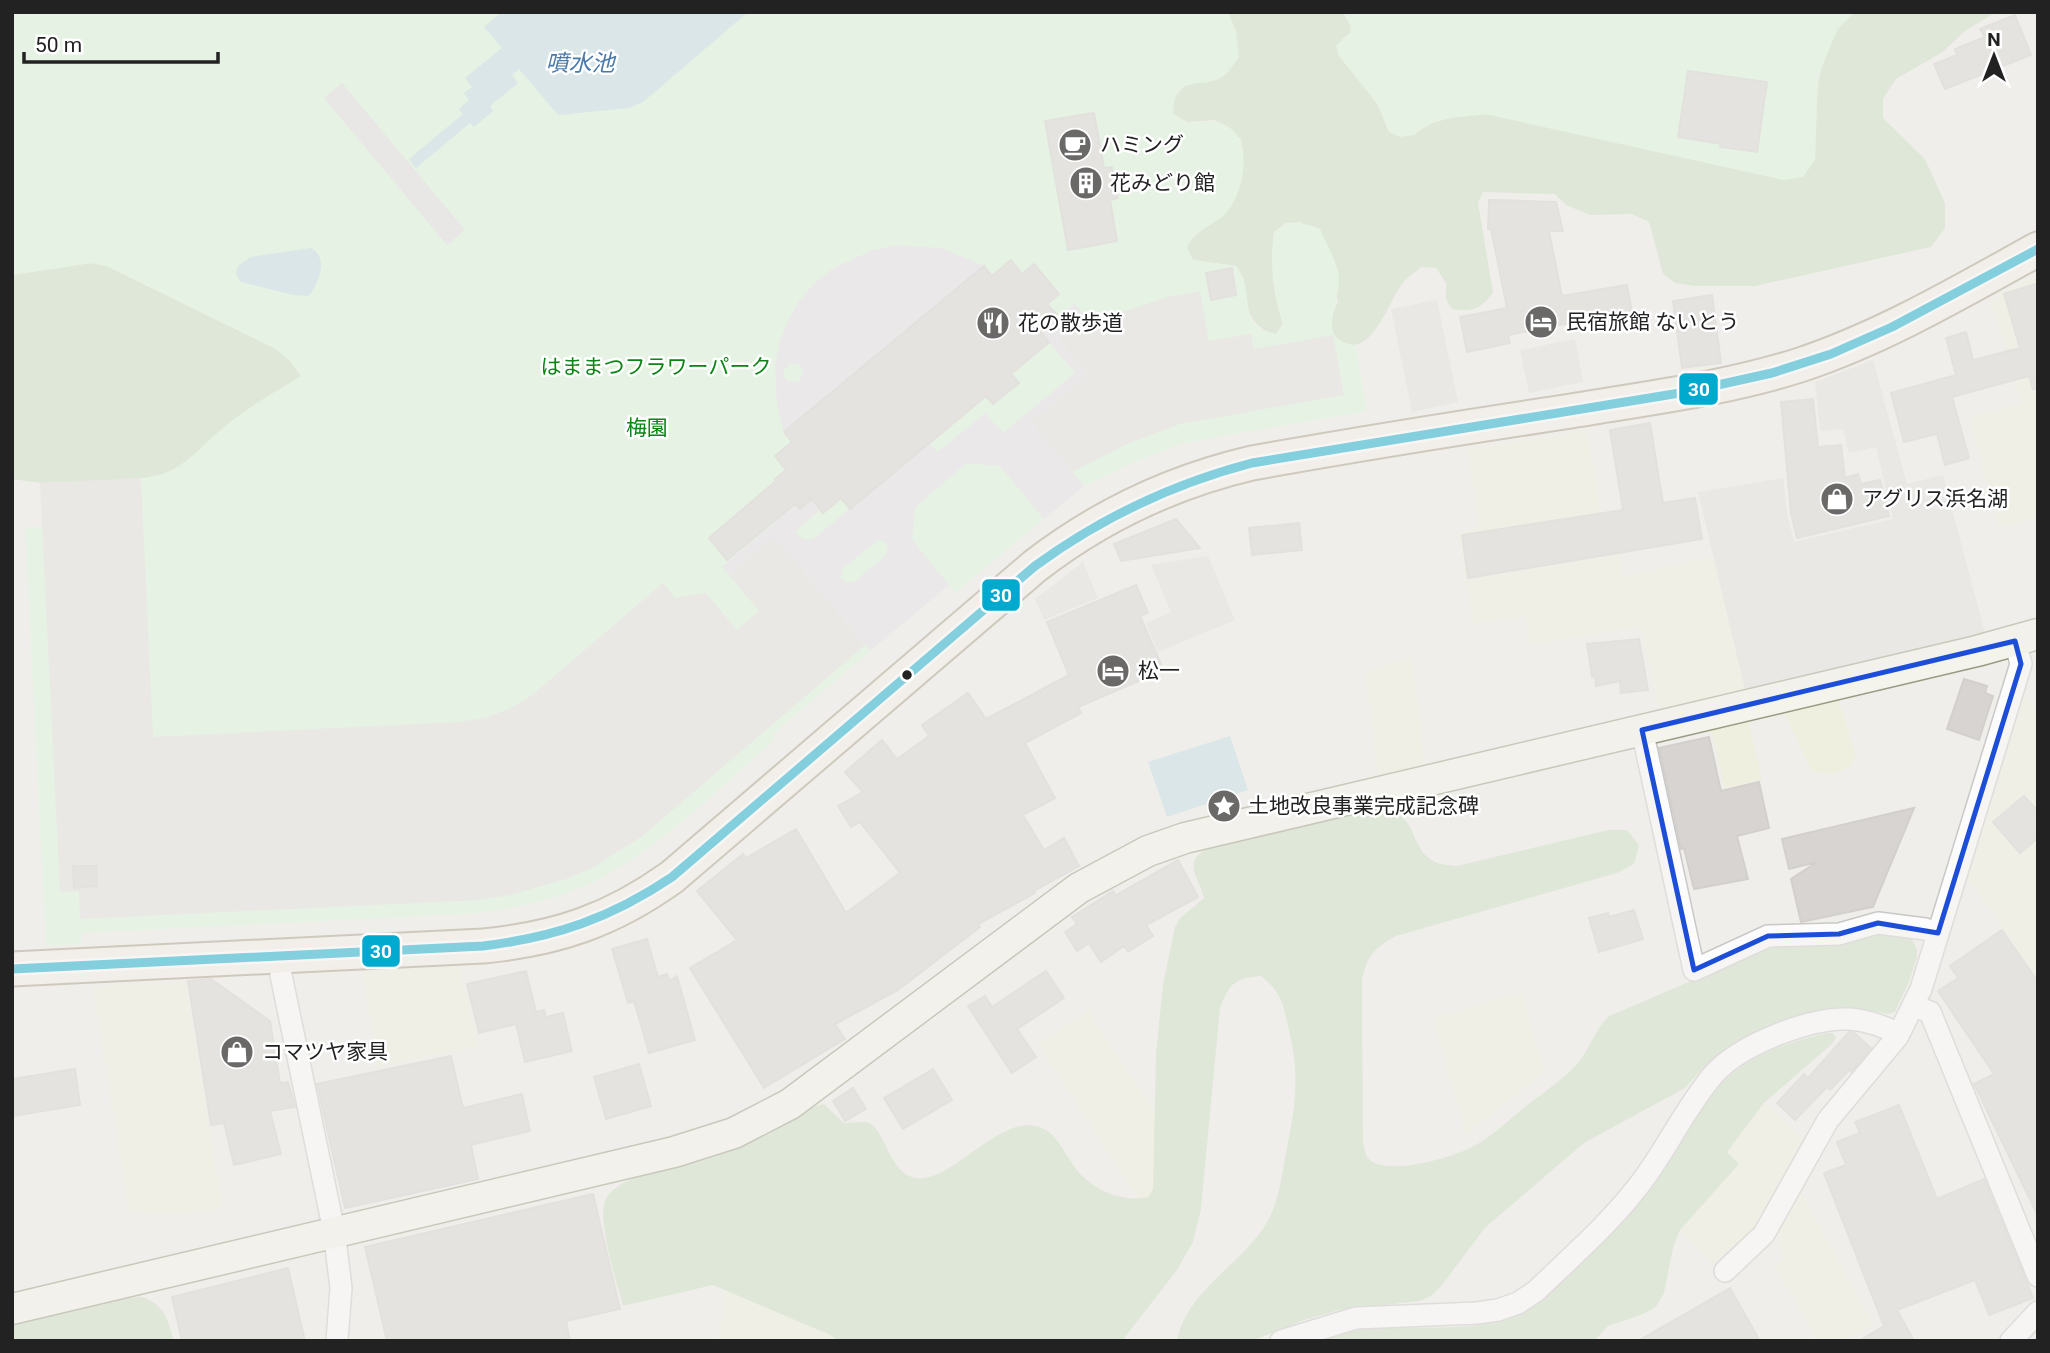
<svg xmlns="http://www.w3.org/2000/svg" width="2050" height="1353" font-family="Roboto,'Noto Sans JP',sans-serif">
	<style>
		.farmland { fill: #efefdf }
		.forest { fill: #cbdec1 }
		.park { fill: #daf5da }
		.parking { fill: #e0dfde }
		.plaza { fill: #e2e1e5; fill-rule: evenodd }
		.water { fill: #bfdbe3 }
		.pier { fill: #dedddd }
		.building { fill: #d7d4d2; stroke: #d3d0cc; stroke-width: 2 }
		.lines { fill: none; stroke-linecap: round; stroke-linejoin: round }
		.street-casing { stroke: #c9c8c7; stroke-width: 24 }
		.secondary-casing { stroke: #999a82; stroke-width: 33 }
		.primary-casing { stroke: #a79c86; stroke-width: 37 }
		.street { stroke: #fdfcfc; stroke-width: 21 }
		.secondary { stroke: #f4f4ed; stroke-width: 30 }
		.primary { stroke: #f3ede7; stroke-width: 33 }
		.bus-1-casing { stroke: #fff; stroke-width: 14 }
		.bus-1 { stroke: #00a9ce; stroke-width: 9 }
		.marked { fill: none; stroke: #1d4ed8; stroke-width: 5; stroke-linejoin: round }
		.bus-dot { fill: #222; stroke: #fff; stroke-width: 2.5 }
		.labels { text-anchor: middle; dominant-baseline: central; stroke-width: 5; stroke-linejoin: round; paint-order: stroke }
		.poi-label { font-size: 21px; fill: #222; stroke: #fff; text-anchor: start }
		.park-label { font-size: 21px; fill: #0c8416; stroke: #fff }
		.water-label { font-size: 23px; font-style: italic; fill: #4a7aab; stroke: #fff }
		.line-badge { stroke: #fff; stroke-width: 2.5 }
		.badge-label { font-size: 19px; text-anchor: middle; font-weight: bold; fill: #fff }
	</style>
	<rect width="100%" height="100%" fill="#f0eeeb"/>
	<path class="farmland" d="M2038 274V517L1998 528 1969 417 2021 403 1990 301Z
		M1587 430 1603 525 1614 523 1623 576 1713 556 1745 690 1659 710 1640 627 1530 645 1525 616 1473 624 1458 533 1479 529 1467 449Z
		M1412 657 1425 765 1378 776 1365 672Z
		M2022 694 2038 707V980L1966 876Z
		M1838 699 1856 755 1851 766 1834 774 1812 772 1784 712Z
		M1748 721 1762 779 1725 788 1711 730Z
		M459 965 478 1046 378 1067 362 969Z
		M185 982 222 1208 181 1214 129 1211 92 986Z
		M1521 992 1545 1072 1466 1135 1432 1018Z
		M1088 1010 1155 1112 1153 1189 1148 1197 1138 1199 1037 1044Z
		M1764 1103 1806 1141 1765 1219 1716 1268 1680 1230 1739 1164 1727 1153Z
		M1799 1188 1873 1325 1846 1341H1817L1774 1266 1784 1260 1776 1230Z
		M724 1290 828 1334 839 1341H719Z"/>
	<path class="forest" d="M1228 12H1343L1351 26 1350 33 1342 39 1360 81 1378 105 1389 132 1414 135C1438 115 1457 117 1486 114L1784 180 1815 160C1817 112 1810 44 1855 12H2011L1993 14 1965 31 1943 52 1896 79 1883 99V118L1925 159 1945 203V228L1931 247 1755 286H1695L1675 283 1663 274 1649 222 1632 214 1590 215 1566 205 1555 194 1483 192 1478 202 1493 293C1482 308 1471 313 1452 309L1446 299V283L1436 268 1422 267C1417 271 1410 275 1405 280 1390 297 1377 347 1350 345 1343 344 1336 339 1333 333 1328 322 1334 311 1338 301L1301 222 1286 223 1274 232C1270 265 1273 293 1283 324L1276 334C1245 329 1244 292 1236 266L1193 260 1187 248C1191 237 1197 235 1205 227 1237 198 1248 183 1241 139L1215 120 1187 122 1173 114 1174 98 1184 86 1202 82 1236 32Z
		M91 263 107 266 276 349 290 361 301 376 327 474 40 483 12 479V275Z
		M1371 809C1424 809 1404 845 1435 862 1440 865 1451 865 1457 866L1608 830H1627L1639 845 1634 864 1617 873 1396 936C1374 948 1367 956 1362 980L1363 1142C1364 1146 1365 1153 1367 1157 1382 1178 1450 1158 1470 1148 1491 1138 1508 1120 1526 1106 1543 1093 1562 1080 1576 1065 1590 1050 1594 1030 1609 1016L1698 978 1763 947 1879 933 1902 935 1912 940 1917 949V958L1908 984 1895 1012 1889 1014 1847 1007 1826 1009 1771 1025 1735 1042 1708 1063 1685 1088 1584 1143 1485 1228 1442 1285 1432 1295 1420 1301 1339 1310 1301 1321 1252 1341H1177C1186 1291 1241 1265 1266 1224 1278 1204 1281 1180 1285 1158 1295 1106 1301 1078 1288 1026 1283 1003 1280 991 1261 976 1235 978 1230 983 1220 1008L1201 1209 1193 1242 1177 1270 1122 1341H839L828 1334 713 1285 623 1306C617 1284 597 1221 605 1201 618 1172 679 1168 707 1159 729 1152 751 1143 772 1132 788 1123 805 1107 824 1104L844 1123C851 1123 860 1121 866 1122 888 1127 888 1182 924 1178 960 1174 1006 1109 1044 1129 1058 1136 1065 1154 1074 1166 1090 1189 1121 1203 1148 1197L1153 1189 1156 1053 1163 984 1175 927 1180 918 1204 898C1202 890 1199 885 1196 877 1186 853 1208 848 1227 843Z
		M1826 1033H1833L1836 1038 1832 1044 1764 1103 1727 1152 1739 1164 1680 1230 1673 1248 1664 1293 1656 1307 1641 1315 1608 1326 1594 1341H1317C1334 1336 1351 1330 1369 1329 1414 1325 1488 1334 1526 1311 1546 1299 1562 1282 1578 1266 1610 1234 1641 1204 1666 1167 1685 1138 1700 1102 1726 1079 1753 1054 1791 1041 1826 1033Z
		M143 1297C166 1307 167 1318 174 1341H12V1325L123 1298Z"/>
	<path class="park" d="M12 12H1228L1236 32 1239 57C1235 62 1230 71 1225 75 1204 92 1175 69 1173 113 1177 116 1183 121 1187 122 1204 125 1213 116 1230 128 1254 145 1243 199 1223 216 1210 227 1193 231 1187 248L1193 260 1236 266C1239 270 1243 276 1244 281 1251 305 1242 329 1276 334L1283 324C1273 293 1270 265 1274 232 1291 219 1301 222 1320 229 1326 243 1334 257 1338 271 1345 299 1311 340 1355 345L1367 411 1184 443 1137 461 1084 486 956 592 949 585 774 733V738L769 745C710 796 645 864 570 892 542 902 511 908 481 913L82 933 81 942 78 944 46 946 25 528 43 527 40 483C76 481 132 484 165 473 189 464 205 442 224 427 248 407 275 392 301 376L290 361 276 349 107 266 91 263 12 275Z
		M1343 12H1855L1837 30 1818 77 1815 160 1803 177 1784 180 1486 114 1451 118 1428 124 1414 135 1400 137 1389 132 1378 105 1339 56 1336 46 1350 33 1351 26Z"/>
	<path class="parking" d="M1200 291 1209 341 1251 334 1254 349 1333 335 1344 395 1180 424 1129 443 1072 472 1031 422 1088 375 1058 339 1122 312 1168 297Z
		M1437 300 1458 402 1412 412 1391 309Z
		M1575 339 1583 382 1529 393 1520 350Z
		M1873 360 1907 484 1943 475 1985 633 1745 690 1698 492 1783 478 1787 514 1794 542 1893 519 1876 447 1849 453 1843 429 1820 431 1815 382Z
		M141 478 153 737 459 722 485 718 509 709 531 696 663 583 675 598 706 593 737 630 759 611 728 574 774 536 865 645 641 837 592 868 566 879 510 895 479 900 80 919 79 891 60 892 40 483Z
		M1208 556 1235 620 1158 652 1146 623 1171 612 1151 565Z
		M1083 562 1098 598 1044 620 1035 599Z"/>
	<path class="plaza" d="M896 245 941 248 984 266 784 432 777 406 775 364 780 341 788 321 799 301 814 284 832 269 873 250ZM790 363 800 365 803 370 799 381 788 382 784 377 783 372Z
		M1075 304 1093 324 1058 340 1088 375 1031 422 1084 486 1044 519 1000 466 967 463 915 507 912 540 949 585 870 651 774 537 728 574 722 567 796 505 800 509 811 500 820 510 795 531 803 539 812 540 929 443 938 452 985 413 1003 433 1075 373 1041 333ZM878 540 884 541 888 546 886 555 854 582H845L841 577 843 568Z"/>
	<path class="water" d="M502 12H748L643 102 629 108 558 115 519 69 512 75 518 83 490 106 493 111 474 127 470 123 416 168 409 159 463 114 459 109 469 100 464 93 472 87 465 78 502 48 484 27Z
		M311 248C329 258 319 283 309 296L294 295 241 282 236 274 238 266 251 257Z
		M1230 736 1248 790 1167 817 1148 762Z"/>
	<path class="pier" d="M342 83 465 230 447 245 324 98Z"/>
	<path class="building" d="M2015 15 2031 55 1945 89 1934 64 1957 55 1955 49 1985 37 1980 29Z
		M1688 71 1767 82 1757 152 1720 147 1721 144 1678 137Z
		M1094 113 1104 168 1112 167 1118 198 1110 200 1117 241 1068 250 1045 121Z
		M1489 200 1556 202 1563 231H1549L1562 296 1627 285 1633 318 1586 326 1585 320 1508 335 1510 343 1467 352 1460 317 1507 308 1491 229H1488Z
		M1011 260 1022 274 1034 264 1059 294 1047 304 1059 317 1041 332 1049 342 1011 374 1019 383 993 404 986 396 850 509 841 498 823 513 812 499 800 509 795 504 727 560 709 538 776 481 775 479 786 470 775 456 792 442 784 432 984 266 992 276Z
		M1232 268 1236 295 1211 300 1206 273Z
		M2038 283V388L2033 389 2029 376 1952 397 1969 458 1945 465 1937 434 1904 442 1891 393 1956 375 1946 338 1966 332 1973 360 2020 348 2004 294Z
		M1712 295 1721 363 1682 368 1673 301Z
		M1813 399 1818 447 1841 445 1845 478 1858 474 1861 484 1880 480 1889 516 1797 538 1791 513 1781 402Z
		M1650 423 1663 503 1695 498 1702 539 1468 578 1462 535 1623 510 1610 430Z
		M1176 519 1200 548 1121 561 1114 544Z
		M1299 523 1302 550 1252 555 1249 528Z
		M1136 585 1148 613 1140 616 1161 664 1145 671 1148 677 1078 707 1081 713 1025 743 1055 798 1023 815 1044 850 1064 838 1079 866 1034 891 1035 893 978 924 980 927 898 990 835 1024 845 1039 764 1088 690 968 737 940 697 891 743 854 746 858 796 829 846 913 900 873 860 822 851 827 838 806 863 792 845 772 882 740 897 759 929 736 922 725 968 693 986 719 1069 675 1047 622Z
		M1639 639 1648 690 1621 693 1620 681 1596 686 1595 676 1592 677 1587 644Z
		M1964 679 1987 686 1985 693 1993 696 1979 740 1947 729Z
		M1709 737 1721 791 1759 782 1769 828 1737 836 1748 879 1694 889 1684 848 1681 849 1659 748Z
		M2024 796 2038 811V838L2020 853 1993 822Z
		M1914 808 1873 907 1801 922 1791 879 1817 862 1789 869 1782 839Z
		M1178 860 1198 897 1146 925 1153 936 1128 952 1124 946 1101 962 1089 943 1077 951 1065 932 1077 924 1072 917 1113 891 1116 895Z
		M73 866H96L97 886 74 888Z
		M1634 910 1643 939 1599 952 1589 918 1608 913 1609 917Z
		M2002 930 2038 982V1216L1974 1084 1994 1074 1938 991 1958 978 1950 966Z
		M647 939 658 977 667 974 669 981 677 976 695 1040 649 1053 634 1001 628 1003 612 949Z
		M526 971 536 1012 544 1010 546 1017 563 1013 572 1051 525 1062 516 1024 479 1033 467 984Z
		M1046 971 1064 998 1017 1029 1036 1057 1012 1073 968 1006 985 996 992 1007Z
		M211 979 270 1021 280 1083 288 1082 295 1107 270 1111 281 1154 234 1165 224 1123 211 1125 188 981Z
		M1849 1032 1854 1033 1871 1048 1851 1072 1849 1070 1830 1090 1827 1087 1795 1120 1777 1103 1804 1074 1808 1078Z
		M451 1056 463 1108 522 1094 530 1131 471 1145 478 1179 345 1208 317 1084Z
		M639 1064 651 1106 606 1119 594 1077Z
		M75 1069 80 1105 12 1116V1079Z
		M933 1069 952 1100 903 1129 884 1098Z
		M853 1088 866 1109 845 1121 833 1101Z
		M1899 1105 1937 1199 1984 1179 2033 1298 1989 1315 1975 1280 1897 1310 1914 1341H1859L1884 1326 1824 1173 1846 1165 1837 1142 1860 1133 1855 1122Z
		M593 1194 620 1309 566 1321 570 1341H387L365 1247Z
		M288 1268 305 1341H182L172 1297Z
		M1730 1288 1760 1341H1638Z"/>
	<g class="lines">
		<defs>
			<path id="street" d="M1642 730 1694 970 1768 936 1839 934 1878 923 1925 929 1938 933
				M281 956V975L334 1231 341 1288 337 1341
				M1914 1006 1930 1012 2038 1276
				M1725 1271 1764 1234 1828 1120 1898 1036 1921 989 2021 664 2015 641
				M1281 1341 1356 1318 1477 1313 1498 1310 1518 1303 1536 1291C1570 1258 1607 1226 1636 1189 1665 1153 1684 1109 1714 1074 1740 1045 1810 1017 1849 1019 1867 1020 1883 1026 1899 1034
				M2011 1341 2038 1312"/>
			<path id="secondary" d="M12 1309 674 1152 734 1133 790 1104 1079 888 1148 851 1185 838 1977 651 2038 634"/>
			<path id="primary" d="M12 969 483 946C557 939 612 920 672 877L1035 566C1101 515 1171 482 1252 463 1358 444 1465 427 1571 411 1648 398 1725 389 1800 365 1884 337 1960 292 2038 249"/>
		</defs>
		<use href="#street" class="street-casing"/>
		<use href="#secondary" class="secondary-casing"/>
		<use href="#primary" class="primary-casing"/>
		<use href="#street" class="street"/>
		<use href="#secondary" class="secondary"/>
		<use href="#primary" class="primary"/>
		<defs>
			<path id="bus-1" d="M12 969 483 946C556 937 611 918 672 877L1035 566C1102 517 1172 484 1252 463L1686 392 1772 373 1831 354 1892 327 2038 249"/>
		</defs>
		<use href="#bus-1" class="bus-1-casing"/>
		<use href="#bus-1" class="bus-1"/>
	</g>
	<path d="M0 0H2050V1353H0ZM2015 641 2021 664 1938 933 1878 923 1839 934 1768 936 1694 970 1642 730Z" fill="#f0eeeb" fill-opacity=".55" fill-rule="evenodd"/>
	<path class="marked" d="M2015 641 2021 664 1938 933 1878 923 1839 934 1768 936 1694 970 1642 730Z"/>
	<defs>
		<symbol id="cafe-disc" viewBox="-11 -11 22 22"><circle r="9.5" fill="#6a6968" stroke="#fff"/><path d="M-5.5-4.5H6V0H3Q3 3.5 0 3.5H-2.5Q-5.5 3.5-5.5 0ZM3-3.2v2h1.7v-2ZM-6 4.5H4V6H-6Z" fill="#fff"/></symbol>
		<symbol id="building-disc" viewBox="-11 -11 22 22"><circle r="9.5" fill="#6a6968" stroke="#fff"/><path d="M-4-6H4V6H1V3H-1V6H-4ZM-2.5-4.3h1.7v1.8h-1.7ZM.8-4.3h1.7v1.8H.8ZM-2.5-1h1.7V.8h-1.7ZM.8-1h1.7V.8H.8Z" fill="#fff"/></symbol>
		<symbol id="hotel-disc" viewBox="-11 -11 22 22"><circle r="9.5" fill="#6a6968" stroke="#fff"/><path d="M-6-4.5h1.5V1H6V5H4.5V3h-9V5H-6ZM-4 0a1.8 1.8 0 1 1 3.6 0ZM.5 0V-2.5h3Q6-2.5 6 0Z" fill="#fff"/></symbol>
		<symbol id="restaurant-disc" viewBox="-11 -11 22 22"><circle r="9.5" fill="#6a6968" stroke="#fff"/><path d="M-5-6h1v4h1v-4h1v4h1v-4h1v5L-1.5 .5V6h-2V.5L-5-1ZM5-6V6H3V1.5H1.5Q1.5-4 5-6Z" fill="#fff"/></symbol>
		<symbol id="shop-disc" viewBox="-11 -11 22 22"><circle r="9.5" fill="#6a6968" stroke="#fff"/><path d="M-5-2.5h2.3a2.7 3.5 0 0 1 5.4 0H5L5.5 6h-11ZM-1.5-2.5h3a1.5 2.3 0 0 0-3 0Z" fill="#fff"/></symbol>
		<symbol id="sight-disc" viewBox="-11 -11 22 22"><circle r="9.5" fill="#6a6968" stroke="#fff"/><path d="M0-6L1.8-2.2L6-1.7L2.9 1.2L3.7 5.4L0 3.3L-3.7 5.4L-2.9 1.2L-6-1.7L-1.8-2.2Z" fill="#fff"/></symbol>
	</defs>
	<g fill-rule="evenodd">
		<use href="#cafe-disc" x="1056" y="126" width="38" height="38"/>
		<use href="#building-disc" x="1067" y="164" width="38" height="38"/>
		<use href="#hotel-disc" x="1522" y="303" width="38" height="38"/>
		<use href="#restaurant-disc" x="974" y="304" width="38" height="38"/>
		<use href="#shop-disc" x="1818" y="480" width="38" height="38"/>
		<use href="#hotel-disc" x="1094" y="652" width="38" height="38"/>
		<use href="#sight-disc" x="1205" y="787" width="38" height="38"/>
		<use href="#shop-disc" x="218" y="1033" width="38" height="38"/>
	</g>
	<circle class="bus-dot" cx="907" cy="675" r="6"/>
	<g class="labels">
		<g class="poi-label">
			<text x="1100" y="145">ハミング</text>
			<text x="1110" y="183">花みどり館</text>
			<text x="1566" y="322">民宿旅館 ないとう</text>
			<text x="1018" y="323">花の散歩道</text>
			<text x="1862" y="499">アグリス浜名湖</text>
			<text x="1138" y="671">松一</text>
			<text x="1248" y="806">土地改良事業完成記念碑</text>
			<text x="262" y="1052">コマツヤ家具</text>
		</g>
		<g class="park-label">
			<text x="656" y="367">はままつフラワーパーク</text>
			<text x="647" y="428">梅園</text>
		</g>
		<g class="water-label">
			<text x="580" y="63">噴水池</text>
		</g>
	</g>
	<g class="line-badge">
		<rect x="1678" y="372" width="41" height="34" rx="7" fill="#00a9ce"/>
		<rect x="981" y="578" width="40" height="34" rx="7" fill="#00a9ce"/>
		<rect x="361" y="934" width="40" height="34" rx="7" fill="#00a9ce"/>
	</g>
	<g class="badge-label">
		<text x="1699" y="396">30</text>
		<text x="1001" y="602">30</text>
		<text x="381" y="958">30</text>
	</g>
	<rect width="2050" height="1353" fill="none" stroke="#222222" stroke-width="28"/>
	<g transform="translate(1994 56)" stroke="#ffffff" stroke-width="5" paint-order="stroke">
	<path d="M0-5L12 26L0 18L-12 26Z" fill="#222222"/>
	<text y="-10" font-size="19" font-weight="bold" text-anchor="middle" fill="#222222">N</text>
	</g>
	<path d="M24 52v10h194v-10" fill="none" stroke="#222222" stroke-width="3.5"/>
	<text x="35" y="52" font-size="21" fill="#222222" stroke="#ffffff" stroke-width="5" paint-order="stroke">50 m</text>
</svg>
